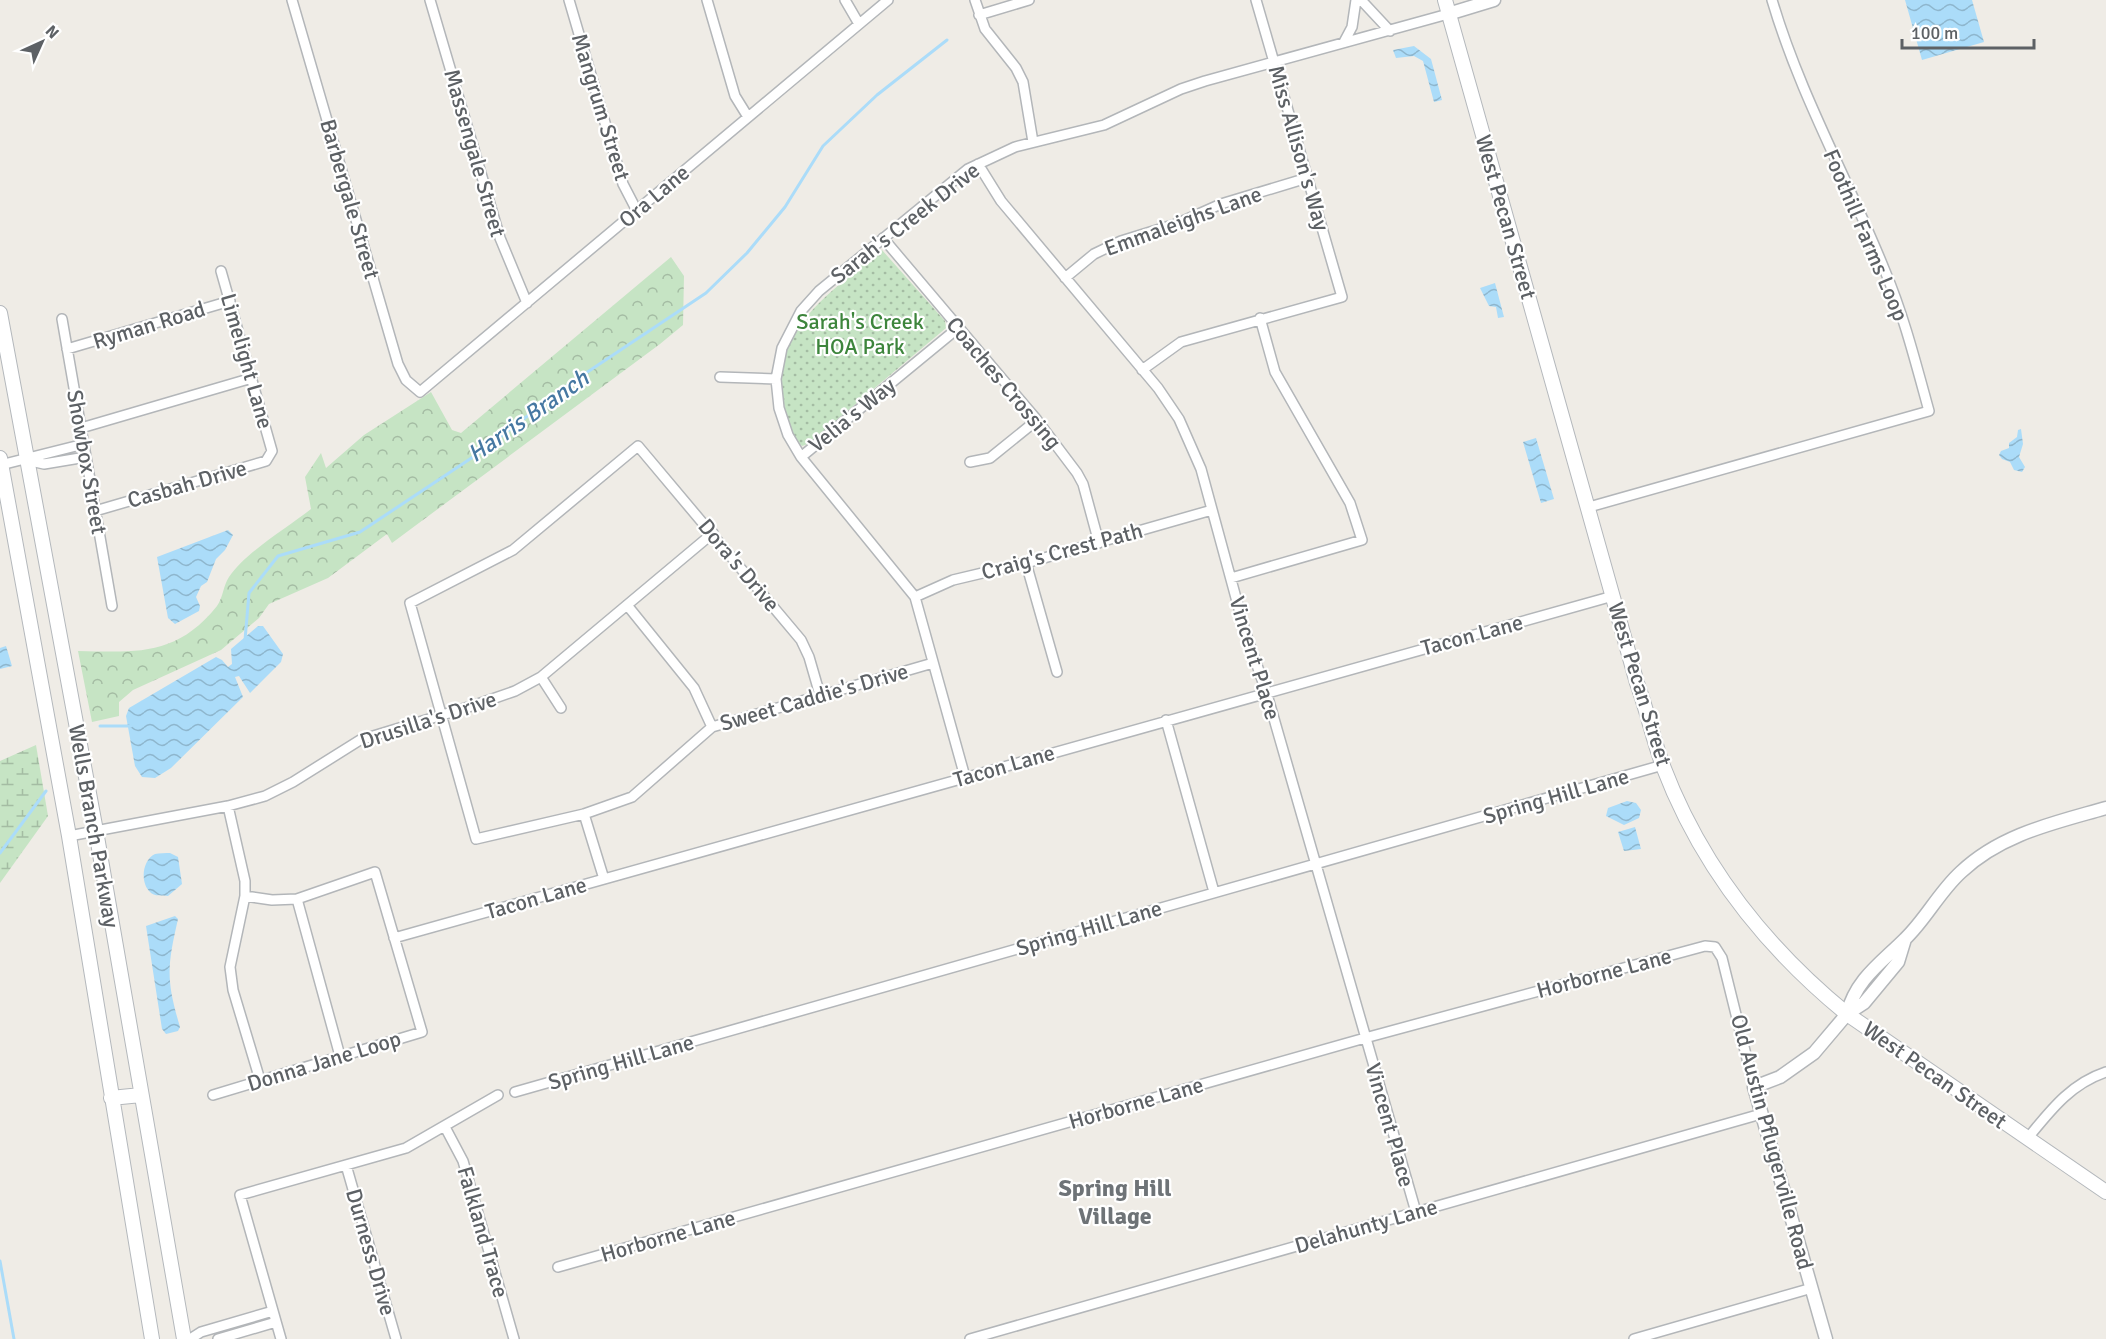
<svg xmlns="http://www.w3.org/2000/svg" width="2106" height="1339" font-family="Signika,sans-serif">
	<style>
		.grass { fill: url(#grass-dots) }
		.forest { fill: url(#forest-crowns) }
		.wetland { fill: url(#wetland-marsh) }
		.water { fill: url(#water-waves) }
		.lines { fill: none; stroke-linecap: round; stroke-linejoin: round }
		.stream { stroke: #abdcf9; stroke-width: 3 }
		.minor-casing { stroke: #b3b6b9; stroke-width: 12 }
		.tertiary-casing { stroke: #b3b6b9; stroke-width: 15 }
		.secondary-casing { stroke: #b4b8bc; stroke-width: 16 }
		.minor { stroke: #fff; stroke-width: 9 }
		.tertiary { stroke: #fff; stroke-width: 12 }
		.secondary { stroke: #fff; stroke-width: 14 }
		.labels { text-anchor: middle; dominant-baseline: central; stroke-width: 4.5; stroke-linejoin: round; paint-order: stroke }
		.street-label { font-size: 22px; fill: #5d6165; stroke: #fff }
		.park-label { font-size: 22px; fill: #3d853c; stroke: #fff }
		.water-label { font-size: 24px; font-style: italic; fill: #4678a2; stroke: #fff }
		.neighbourhood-label { font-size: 24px; font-weight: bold; fill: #6e7377; stroke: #fff }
	</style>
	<defs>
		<pattern id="grass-dots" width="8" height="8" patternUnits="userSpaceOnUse" patternTransform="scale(1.5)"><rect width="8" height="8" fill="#c6e4c4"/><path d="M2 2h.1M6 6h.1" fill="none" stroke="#a4bca3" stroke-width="1.8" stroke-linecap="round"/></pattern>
		<pattern id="forest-crowns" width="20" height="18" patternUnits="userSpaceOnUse" patternTransform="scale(1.5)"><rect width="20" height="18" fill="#c6e4c4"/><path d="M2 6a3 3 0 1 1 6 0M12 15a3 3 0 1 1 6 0" fill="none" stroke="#a4bca3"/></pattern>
		<pattern id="wetland-marsh" width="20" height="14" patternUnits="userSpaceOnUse" patternTransform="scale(1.5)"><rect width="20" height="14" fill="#c6e4c4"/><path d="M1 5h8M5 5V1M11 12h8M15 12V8" fill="none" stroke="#a4bca3"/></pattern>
		<pattern id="water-waves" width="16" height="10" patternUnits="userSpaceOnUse" patternTransform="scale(1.5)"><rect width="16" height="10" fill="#abdcf9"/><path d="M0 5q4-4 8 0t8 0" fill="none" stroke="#8eb6cd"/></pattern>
	</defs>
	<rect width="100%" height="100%" fill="#efece6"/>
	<path class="grass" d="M882 250 945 321 946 328 808 444 802 446C793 440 788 424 786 413 771 350 800 317 846 279 857 269 869 256 882 250Z"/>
	<path class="forest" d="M671 257 684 276 683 325 660 344 392 543 387 534 328 578 269 604 259 618 221 650 133 690 119 702V716L92 722 78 651C136 652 176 657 217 606 223 598 223 586 229 577 246 552 287 528 311 509L305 477 321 453 326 468 364 435 431 392 452 430 461 433Z"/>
	<path class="wetland" d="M36 745 48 816 0 883V761Z"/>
	<path class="water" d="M1905 0H1972L1984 42 1922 60Z
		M1414 46 1431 59 1442 100 1434 102 1423 61 1414 56 1396 58 1393 50Z
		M1495 283 1504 317 1498 318 1496 307 1489 306 1480 288Z
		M2021 429 2023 444 2019 457 2025 467 2022 472 2014 470 2010 462 2002 459 1999 455 2001 451 2009 448V443L2017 437 2018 430Z
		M1536 438 1554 499 1541 503 1523 442Z
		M228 530 233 535 225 550 216 559 207 582 201 586 196 597 200 606 199 611 175 624 168 618 157 557Z
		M258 626H263L283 654 281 662 250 693 239 676 235 677 243 697 171 768 155 778 142 777 135 766 126 716 129 708 216 657 222 660 228 667 232 664 231 649Z
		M6 646 12 666 0 669V648Z
		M1627 801 1636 803 1641 810 1639 818 1624 825 1606 816 1608 808Z
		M1635 827 1641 849 1624 851 1618 832Z
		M170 853 178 857 182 884 168 896C163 895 154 897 150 892 140 883 142 860 155 854 159 853 166 853 170 853Z
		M175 916 178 919C167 967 166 980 180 1027L178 1031 166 1034 162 1029 146 926Z"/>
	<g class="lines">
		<path class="stream" d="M245 640 249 593 278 556 360 532 479 453 568 385 706 293 747 253 785 207 823 146 877 95 947 40
			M100 726H131
			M0 853 46 791
			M0 1261 14 1339"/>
		<defs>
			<path id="minor" d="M292 0 398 364 406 380 420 392 888 0
				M430 0 500 238 527 303
				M569 0 623 184 637 211
				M707 0 735 96 748 117
				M845 0 859 24
				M975 0 985 29 1016 68 1023 82 1033 142
				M1361 0 1390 31
				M979 15 1029 0
				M1344 42 1352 27 1356 0
				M978 164 1001 201 1158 388 1179 419 1201 469 1245 631 1266 691 1416 1212
				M883 238 1037 420 1077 473 1083 484 1099 543
				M1065 278 1094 254 1121 241 1176 224 1221 204 1307 178
				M62 319 112 606
				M67 349 230 301
				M1142 370 1181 342 1342 297 1256 0
				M720 377 776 379
				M81 428 252 378
				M801 457 958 328
				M26 460 44 464 86 457
				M970 462 990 458 1037 420
				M1 465 84 444
				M1589 507 1929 411C1916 364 1904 316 1885 271 1848 179 1800 95 1772 0
				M95 511 266 461 272 451 221 271
				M1026 563 1057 672
				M1231 578 1362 540 1350 503 1275 372 1260 318
				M915 597 953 580 1037 560 1212 510
				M627 605 694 688 712 727
				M541 677 561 708
				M820 695 809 657 801 640 638 446 513 550 410 603 476 839 584 814 632 797 712 727 933 663
				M1166 720 1214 892
				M965 777 915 597 801 457 788 435 779 408 776 379 782 348 801 311 819 291 968 169 1015 147 1104 125 1181 89 1205 81 1448 14
				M228 806 245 881V896L230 967 233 990 260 1080
				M584 814 604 879
				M69 836 228 806 265 796 293 782 360 740 475 705 515 691 541 677 713 533
				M297 899 340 1056
				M394 938 1613 596
				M515 1092 1663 765
				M213 1095 422 1032 375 872 297 899 272 900 245 896
				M445 1127 463 1161 514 1339
				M2027 1139C2050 1111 2070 1084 2106 1072
				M346 1165 396 1339
				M558 1267 1365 1038 1705 946 1715 947 1722 958 1754 1087
				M190 1339 201 1332 273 1311
				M218 1339 276 1322
				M281 1339 240 1195 406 1148 498 1095
				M970 1339 1761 1114
				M1634 1339 1812 1288"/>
			<path id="tertiary" d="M1448 14 1494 0
				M1847 1014C1856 979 1881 963 1905 939 1926 919 1939 892 1961 872 2001 834 2054 823 2106 808
				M1826 1339 1754 1087 1780 1077 1814 1053 1847 1014 1864 1003 1898 962 1905 939"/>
			<path id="secondary" d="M1445 0 1637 683C1647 710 1653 739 1663 766 1701 866 1765 947 1847 1014L2106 1192
				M0 313 96 831 184 1339
				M0 458 69 836 152 1339
				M111 1098 141 1095"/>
		</defs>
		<use href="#minor" class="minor-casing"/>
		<use href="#tertiary" class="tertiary-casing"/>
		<use href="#secondary" class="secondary-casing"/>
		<use href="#minor" class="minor"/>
		<use href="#tertiary" class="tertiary"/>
		<use href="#secondary" class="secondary"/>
	</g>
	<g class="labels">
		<g class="street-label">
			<text transform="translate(601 107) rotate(73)">Mangrum Street</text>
			<text transform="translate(1299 148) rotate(74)">Miss Allison's Way</text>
			<text transform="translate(475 153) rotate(74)">Massengale Street</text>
			<text transform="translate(654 196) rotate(-40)">Ora Lane</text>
			<text transform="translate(350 199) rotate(74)">Barbergale Street</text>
			<text transform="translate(1506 217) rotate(74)">West Pecan Street</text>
			<text transform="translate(1183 221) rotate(-20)">Emmaleighs Lane</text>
			<text transform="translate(905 223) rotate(-38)">Sarah's Creek Drive</text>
			<text transform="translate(1866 235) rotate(67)">Foothill Farms Loop</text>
			<text transform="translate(149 325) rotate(-17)">Ryman Road</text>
			<text transform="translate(247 361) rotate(74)">Limelight Lane</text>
			<text transform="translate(1004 383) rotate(50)">Coaches Crossing</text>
			<text transform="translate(852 415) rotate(-39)">Velia's Way</text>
			<text transform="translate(87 462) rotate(80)">Showbox Street</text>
			<text transform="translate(187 484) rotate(-16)">Casbah Drive</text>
			<text transform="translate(1062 551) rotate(-15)">Craig's Crest Path</text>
			<text transform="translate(739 565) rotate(50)">Dora's Drive</text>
			<text transform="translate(1472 635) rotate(-15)">Tacon Lane</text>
			<text transform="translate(1255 658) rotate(73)">Vincent Place</text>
			<text transform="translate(1640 684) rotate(73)">West Pecan Street</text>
			<text transform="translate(814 697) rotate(-16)">Sweet Caddie's Drive</text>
			<text transform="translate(428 720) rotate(-18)">Drusilla's Drive</text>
			<text transform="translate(1004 766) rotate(-16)">Tacon Lane</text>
			<text transform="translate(1556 796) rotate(-16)">Spring Hill Lane</text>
			<text transform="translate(94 826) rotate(80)">Wells Branch Parkway</text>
			<text transform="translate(536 898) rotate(-16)">Tacon Lane</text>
			<text transform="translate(1089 928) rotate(-16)">Spring Hill Lane</text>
			<text transform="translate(1604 973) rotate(-15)">Horborne Lane</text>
			<text transform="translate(324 1061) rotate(-17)">Donna Jane Loop</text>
			<text transform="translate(621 1062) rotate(-16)">Spring Hill Lane</text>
			<text transform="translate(1935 1075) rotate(35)">West Pecan Street</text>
			<text transform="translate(1136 1103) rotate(-16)">Horborne Lane</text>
			<text transform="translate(1390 1125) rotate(74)">Vincent Place</text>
			<text transform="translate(1772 1142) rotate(75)">Old Austin Pflugerville Road</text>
			<text transform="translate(1366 1226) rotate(-16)">Delahunty Lane</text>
			<text transform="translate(483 1232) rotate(74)">Falkland Trace</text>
			<text transform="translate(668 1236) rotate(-16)">Horborne Lane</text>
			<text transform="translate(371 1252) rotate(74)">Durness Drive</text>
		</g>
		<g class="park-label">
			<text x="860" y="321">Sarah's Creek<tspan x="860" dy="25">HOA Park</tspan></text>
		</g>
		<g class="water-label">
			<text transform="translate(528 416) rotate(-35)">Harris Branch</text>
		</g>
		<g class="neighbourhood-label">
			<text x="1115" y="1188">Spring Hill<tspan x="1115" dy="28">Village</tspan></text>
		</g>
	</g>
	<g transform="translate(42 42) rotate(45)" stroke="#ffffff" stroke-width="4.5" paint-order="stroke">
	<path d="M0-4.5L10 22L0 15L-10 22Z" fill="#5d6165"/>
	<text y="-9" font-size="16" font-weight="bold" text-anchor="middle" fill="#5d6165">N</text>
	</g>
	<path d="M1902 39v9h132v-9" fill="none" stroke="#5d6165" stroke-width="3"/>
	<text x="1911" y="39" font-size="18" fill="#5d6165" stroke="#ffffff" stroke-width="4.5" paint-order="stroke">100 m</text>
</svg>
